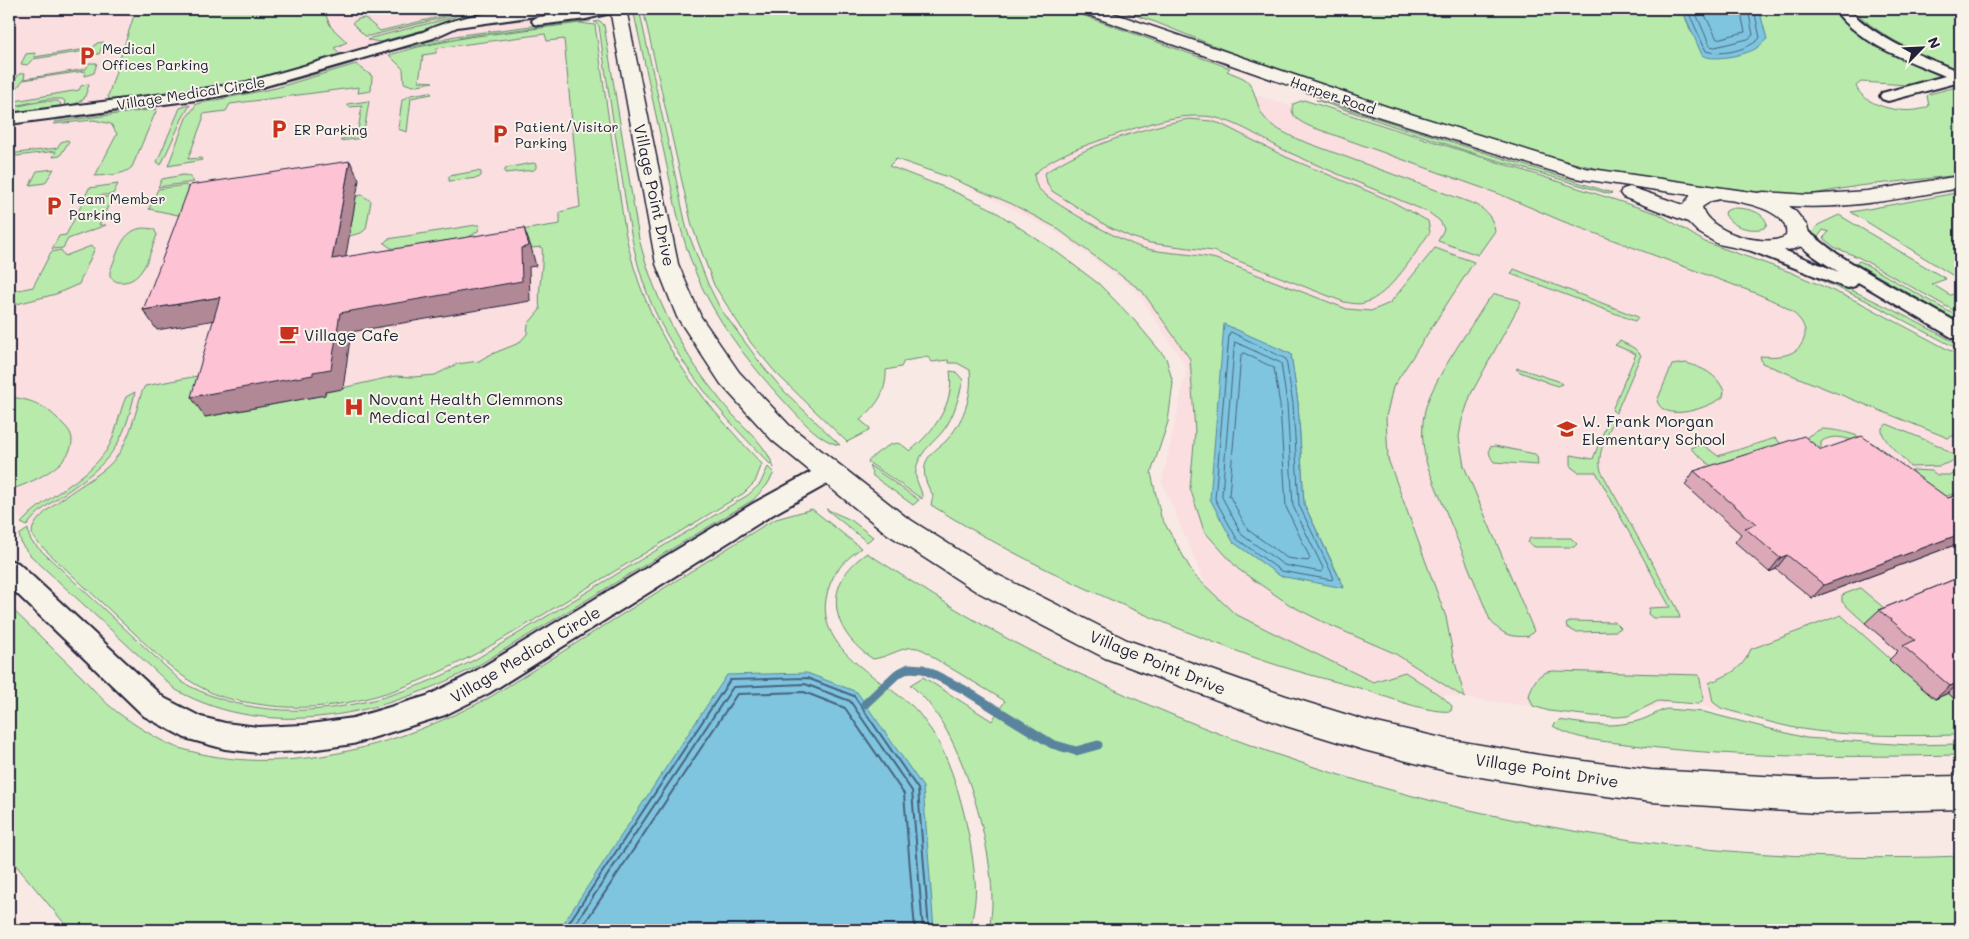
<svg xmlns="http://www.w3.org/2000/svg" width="1969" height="939" font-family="Mali,sans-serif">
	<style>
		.built { fill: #fadee0 }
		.green { fill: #b7eaab; stroke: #6c8673; fill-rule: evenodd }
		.water { fill: #7fc5e0; stroke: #5a849e }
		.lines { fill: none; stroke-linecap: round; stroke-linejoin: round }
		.shore-far1 { stroke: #47637d; stroke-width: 1 }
		.shore { stroke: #47637d; stroke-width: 2 }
		.stream { stroke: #5a849e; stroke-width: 9 }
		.minor-casing { stroke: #22223b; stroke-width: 4 }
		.tertiary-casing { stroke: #22223b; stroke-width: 3 }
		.secondary-casing { stroke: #22223b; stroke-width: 3 }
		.minor { fill: #f7f3e8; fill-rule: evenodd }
		.tertiary { fill: #f7f3e8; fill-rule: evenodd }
		.secondary { fill: #f7f3e8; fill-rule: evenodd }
		.wall { fill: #daa8b7; stroke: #22223b }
		.shaded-wall { fill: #b18895; stroke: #22223b }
		.building { fill: #fdc3d5; stroke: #22223b }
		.labels { text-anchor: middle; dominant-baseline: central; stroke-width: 4; stroke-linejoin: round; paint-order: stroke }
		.far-poi-label { font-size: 14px; fill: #22223b; stroke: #f7f3e8; text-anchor: start }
		.far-street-label { font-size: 14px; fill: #22223b; stroke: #f7f3e8 }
		.street-label { font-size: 16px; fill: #22223b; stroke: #f7f3e8 }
		.poi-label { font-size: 16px; fill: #22223b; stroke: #f7f3e8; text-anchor: start }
	</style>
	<rect width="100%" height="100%" fill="#f8e9e4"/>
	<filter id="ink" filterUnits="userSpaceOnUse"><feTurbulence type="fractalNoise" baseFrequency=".02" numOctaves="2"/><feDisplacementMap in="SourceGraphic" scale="10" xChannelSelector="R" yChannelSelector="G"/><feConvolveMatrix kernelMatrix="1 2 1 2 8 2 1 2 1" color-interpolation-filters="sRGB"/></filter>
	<g filter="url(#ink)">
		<path class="built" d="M9 9H588L621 279 649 341 39 536 9 508Z
			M1235 88 1642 224 1960 376V733L1794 727 1676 701 1618 717 1465 698 1373 682 1221 621 1162 482 1187 368 1137 291 1054 230 948 177Z"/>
		<path class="green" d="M136 9H323L331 27 347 42 334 48 342 55 289 71 227 86 118 100 109 99 108 96Z
			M486 9H532L454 21 381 42 368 40 371 38 454 17 458 13Z
			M580 9H592L586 12 455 28 514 17Z
			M633 9H639L687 230 708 284 720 308 761 364 784 391 840 445C819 442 796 414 781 398 752 366 726 333 706 295 683 251 675 204 665 157 654 108 644 58 633 9Z
			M643 9H1065L1230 68 1227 71C1233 74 1240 76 1245 79 1255 85 1256 107 1264 117 1272 128 1286 133 1297 139L1477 205C1487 212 1493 218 1495 231L1478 255 1438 241 1444 229 1440 221 1428 212C1381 192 1334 173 1288 152 1261 139 1231 116 1201 116 1167 115 1133 129 1101 140 1081 147 1048 158 1034 175 1035 178 1035 183 1037 186 1045 201 1125 243 1143 248 1167 254 1192 253 1216 259L1347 309 1371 311 1390 303 1435 248 1474 262 1393 387 1386 417 1388 459 1446 617 1453 655 1465 698 1394 653 1327 624 1290 605 1238 569 1204 531 1190 488 1195 432 1190 359 1142 291 1055 227 1012 204 948 177 896 159 889 166 946 188 990 208 1058 253 1099 284 1135 321 1166 358 1173 383 1168 422 1151 473 1161 517 1194 575 1235 614 1373 682 1405 672 1444 698 1452 706 1451 711C1430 714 1384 696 1363 689 1326 679 1289 670 1253 657 1141 616 1032 568 931 505L933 495C926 484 922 475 926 462 929 454 939 447 945 442 963 423 973 396 970 370L957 363H949L948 360 932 362 928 357 904 361 901 367 886 370C887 392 876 407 860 420L870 428 868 431 847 442 776 373 751 343 714 285 692 226ZM1291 355 1298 403 1304 504 1344 587 1210 499Z
			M1116 9H1682L1691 32 1759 45 1766 39 1759 10 1757 9H1836L1845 19 1938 72 1941 76 1907 85 1861 82 1856 86C1863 107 1910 117 1929 106L1927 96 1929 94 1960 86V175L1858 186 1796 197 1620 174 1540 155 1399 111 1247 59 1155 22Z
			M1853 9H1960V71C1922 54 1882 40 1853 9Z
			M447 15 450 16 369 36H365L352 23 358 19 365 18 380 31Z
			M586 19H589L591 21 474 35 392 51 415 44 461 35Z
			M600 21 604 25 639 239C653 292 675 340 708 384 716 394 723 404 732 414 747 430 767 446 774 468 724 418 676 364 649 298 632 256 627 209 620 165 613 118 605 72 599 26L594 22Z
			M580 23 595 25 625 231C644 328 695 394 762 464L755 482 744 493C690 526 636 558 582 591 484 650 378 724 257 704 240 701 222 699 206 690 177 676 153 651 130 629 100 601 70 573 40 545 37 541 32 537 32 532 33 512 90 482 106 468 123 454 130 432 136 412 139 403 140 394 145 386L218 372 206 417 324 395 325 392 395 376 413 377 435 375 457 364 479 361 487 356 519 343 527 334 528 324 540 310C537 289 544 268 542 247L531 248 509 232 560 224V212L580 207 564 39 547 41 545 34 437 48 436 53 423 55 419 81 433 82 413 86 404 83 403 69 389 55 418 47 469 37Z
			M104 42 99 54H92V50L33 59 27 65 21 64 26 54 35 53 34 57 93 48 97 43Z
			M351 61 353 63C298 80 244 95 186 103L258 88Z
			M89 63H97L94 73 85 76V71L23 80 18 87 11 86 19 74 25 73 24 79 86 69Z
			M356 64 372 76 371 91 358 93 359 87 230 104 226 111 203 114V119L188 159 201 158 202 160 168 166 186 118 194 108 196 104 276 88Z
			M87 84 89 85 84 99 75 104 64 107 65 101 62 99H48L9 107V102L79 90 81 86Z
			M429 92 432 94 411 98 407 132 398 129 402 100 411 95Z
			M1304 100 1659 214 1705 242 1790 272 1861 303 1960 356V433L1948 438 1762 363 1760 356C1776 357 1797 358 1804 339 1806 333 1805 327 1801 321 1791 307 1773 301 1758 294L1562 221 1499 194 1309 126C1299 121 1289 116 1293 104Z
			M1316 100 1326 102 1612 193 1609 194 1476 154Z
			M43 101H58L61 104 58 108 9 114V108Z
			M369 101 363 138 340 141 344 138 357 136 362 106 349 107 347 104Z
			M190 105 182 119 161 165 157 162 180 108Z
			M147 106 155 108 55 120 57 118Z
			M157 109 132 167C123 176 107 175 95 176L117 134 111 124 94 120 54 124 55 122Z
			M1189 119 1211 121 1221 124 1286 157 1389 200 1428 221 1430 232C1415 253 1390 296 1364 303 1358 305 1351 303 1344 302L1213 251 1150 243 1131 237 1107 226 1052 191 1047 183 1045 173C1080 147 1146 127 1189 119Z
			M67 140 69 141 60 156 53 157 56 151 9 157V154L57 148 61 142Z
			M533 163 536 164V168L534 170 505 173V168Z
			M54 169 45 183 30 185 37 171Z
			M477 171 481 172V176L478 178 449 181V176Z
			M183 175 189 176 194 182 158 187 162 179Z
			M118 184 113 194 85 197 89 188Z
			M186 185 192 191 183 216 149 209 158 189Z
			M1960 192V280L1851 212 1945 195Z
			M362 195 371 201 366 229 361 233 349 236 356 196Z
			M113 196 99 225H106L68 239 63 248 52 249 59 236 66 235 84 200Z
			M1732 208C1745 208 1763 210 1767 224L1764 228C1751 232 1731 227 1725 214L1726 211Z
			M1839 215 1946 279 1932 284 1950 295 1960 292V314L1860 258 1834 247 1823 238 1829 232 1823 230 1818 237 1826 245 1837 251 1835 254 1810 235 1818 225Z
			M476 225H480L478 231 469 237 399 249 391 248 384 243 388 239Z
			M144 228 154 229 157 235C150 251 145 280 124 282 117 283 114 281 110 276V271C118 253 122 229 144 228Z
			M91 246 95 248 79 284 56 294 9 306V292L33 287 51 252 61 250 65 256Z
			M1860 261 1960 318V322L1855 263Z
			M1514 269 1638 317 1635 321 1511 274Z
			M1815 274C1865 295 1912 319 1960 345V350L1865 300 1813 277Z
			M1495 294 1519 300 1521 302 1471 394 1462 420 1459 437 1464 466 1534 631 1529 636C1511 638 1501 634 1490 620L1427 465C1423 449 1421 432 1424 415 1428 386 1470 329 1487 301Z
			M1620 341 1634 348 1641 355 1616 413 1612 410 1636 354 1615 345Z
			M1686 363C1703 368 1717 374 1724 391L1723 397C1710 407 1665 424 1657 401L1672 365Z
			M1518 368 1558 381 1562 384 1557 386 1520 372 1516 369Z
			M950 371 956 372 963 380C959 397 954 417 943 431 934 442 922 450 917 465 912 481 923 487 922 499L868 462C873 455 892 440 900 444 903 445 907 449 910 451 934 431 955 404 950 371Z
			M135 392C123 447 110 462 65 493 51 503 36 512 27 526L21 523C46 495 85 482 106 451 117 435 118 414 126 397Z
			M9 397C30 399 45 405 60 421 65 426 72 432 72 440 73 465 29 484 9 490Z
			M1609 418 1614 420C1607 435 1596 454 1601 471L1677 608 1680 618H1653L1648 614 1649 608 1670 607 1596 472H1578L1571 467V455L1593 459Z
			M1887 424 1940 446 1959 459 1939 466 1910 467C1903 456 1880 440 1882 428Z
			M1821 429C1850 430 1873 440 1894 459 1876 451 1839 427 1821 442V449L1808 450 1805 441 1808 436Z
			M1775 438 1789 451 1719 473 1690 448 1702 444 1718 456Z
			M1495 446 1535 454 1537 456 1538 465 1494 462C1490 457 1488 452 1490 447Z
			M869 465 919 500 913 505 873 476Z
			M1960 465V492L1933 500 1914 476 1911 470 1932 471 1937 475H1951L1958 472 1953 468Z
			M768 467 774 473 767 485 753 500 477 666C386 714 271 743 176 690L31 556 22 545 19 535 28 529 29 536 32 542 182 682C275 734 387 707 476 659L748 495 760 484Z
			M812 509 861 548C842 562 830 575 826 599 818 650 880 678 912 706 919 712 925 722 931 730 956 766 972 838 975 881 977 898 973 914 970 930H70L9 857V606C33 629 57 653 82 677 93 689 104 702 117 712 132 723 162 743 179 748 283 780 399 746 492 696L763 526 776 519Z
			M826 509 851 520 873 537 867 542Z
			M1530 538H1571L1577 544 1574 547H1535L1528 543Z
			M867 553C911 581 955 610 1001 635 1032 653 1066 668 1100 683 1366 807 1667 869 1960 856V930H989C990 922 992 913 992 904 993 843 960 722 910 685L923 677 992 721 1005 701 934 658C911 636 899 655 873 659 830 631 821 584 867 553Z
			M1860 588 1890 613 1865 623 1842 602V595Z
			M1841 615 1935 699 1948 693 1960 704V735C1906 736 1849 737 1795 728 1770 723 1746 715 1721 708L1713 702 1709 683C1730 674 1741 671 1751 649Z
			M1571 621 1615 622 1621 628 1616 631 1575 632 1567 627 1566 624Z
			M1553 671 1699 675 1704 699 1698 704 1658 701 1628 716 1618 717 1592 716 1549 711 1533 706 1529 696C1533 682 1538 672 1553 671Z
			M1666 709 1704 712 1806 738 1909 745 1960 744V755C1851 757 1742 759 1633 745 1606 741 1577 741 1553 726L1559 720C1584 724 1609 728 1633 722 1645 720 1655 713 1666 709Z"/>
		<path class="water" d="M1682 9H1757L1760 13 1767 39C1763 42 1759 47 1755 49 1745 55 1711 62 1702 55Z
			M1224 324 1291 354 1298 403 1304 504 1344 588 1280 576 1233 542 1210 499Z
			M807 673 857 692 923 787 934 930H559L727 675Z"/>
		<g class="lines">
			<path class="shore-far1" d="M1687 9 1706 51C1722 56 1748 50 1760 38L1754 9
				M1694 9 1710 46 1715 47 1748 39 1753 35 1748 9
				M1702 9 1717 39 1745 32 1740 9
				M1231 332 1286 359 1293 404 1299 505 1333 576 1332 580 1281 571 1237 539 1215 499 1229 335Z
				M1235 342 1281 363 1287 404 1293 506 1323 568 1321 572 1284 565 1242 535 1222 497Z
				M1244 353 1274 368 1280 405 1286 507 1310 558 1308 561 1287 558 1248 530 1229 495 1241 356Z"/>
			<path class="shore" d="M564 930 730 680 807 678 854 696 918 789 929 930
				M571 930 733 687 805 684 850 701 912 791 923 930
				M580 930 737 694 804 692 845 708 904 794 915 930"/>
			<path class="stream" d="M865 704 897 674 909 668 923 669 963 689 1052 744 1076 751 1098 745"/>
			<defs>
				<path id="minor" d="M524 9H563L556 13 457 27 433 38 248 91 203 99 9 124V114L203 89 247 82 423 32C458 16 486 13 524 9Z
					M594 9H617L615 12 586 19 539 25 534 24 532 21 534 18 539 17Z
					M1834 9H1848C1879 41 1920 55 1960 72V82L1888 101 1882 99 1880 96 1882 93 1945 76C1906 59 1860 45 1834 9Z
					M1798 226C1807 229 1828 248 1839 255 1878 280 1920 301 1960 324V339L1953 338 1858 282 1855 286 1848 288 1841 286 1749 250 1747 246 1749 242 1756 240 1763 242 1839 272C1821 261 1801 250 1789 232L1791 228Z
					M830 463 838 466 842 472 838 478 772 515 489 693 445 715 353 744 303 751 258 753 225 749 185 738 144 716 9 586V560L18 563 164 698 201 717 225 723 258 727 303 725 353 718 427 696 469 675 754 503 822 466Z"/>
				<path id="tertiary" d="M610 9H626L678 264 701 317 739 372 790 426 906 517 996 574 1127 640 1286 696 1364 720 1446 739 1539 755 1651 770 1817 779 1960 776V809L1817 813 1651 802 1539 787 1446 771 1364 750 1286 726 1105 658 974 590 886 533 772 440 721 384 677 317 656 264Z"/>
				<path id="secondary" d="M1078 9H1101L1388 107 1585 168 1758 193 1764 192 1808 195 1867 191 1960 176V188C1904 198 1846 210 1789 206L1796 212 1807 226 1809 233 1807 239 1802 246 1794 249 1762 253 1718 244 1698 232 1688 222 1623 197 1620 193 1623 189 1630 187 1683 205 1691 195 1575 178 1374 115 1080 12ZM1720 199C1739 201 1791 209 1786 236 1766 249 1707 232 1702 207L1711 201Z"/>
			</defs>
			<use href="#minor" class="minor-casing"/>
			<use href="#tertiary" class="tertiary-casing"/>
			<use href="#secondary" class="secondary-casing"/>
			<use href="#minor" class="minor"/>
			<use href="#tertiary" class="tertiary"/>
			<use href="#secondary" class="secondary"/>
		</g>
		<path class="wall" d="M1821 450 1948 498 1960 494V543L1812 598 1776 569 1769 572 1735 542 1741 534 1685 485 1694 471Z
			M1960 577V704L1948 693 1935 699 1889 660 1898 651 1865 623 1879 610Z"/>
		<path class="shaded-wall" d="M350 161 359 180 342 278 332 259Z
			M524 228 531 247 536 266 529 267 530 301 351 332 343 389 325 392V395L205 417 191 397 313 372 340 313 521 248Z
			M220 297 233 317 157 330 143 310Z
			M1960 534V543L1812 598 1824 585Z
			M1787 555 1776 569 1769 572 1780 558Z
			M1960 682V683L1948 693 1935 699 1950 686Z"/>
		<path class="building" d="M350 161 332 259 524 228 529 246 521 248 522 281 340 313 331 369 313 372V375L191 397 220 297 143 310 190 185Z
			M1804 436 1821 450 1862 436 1948 498 1960 494V534L1824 585 1787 555 1780 558 1745 528 1756 524 1694 471Z
			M1960 577V682L1950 686 1903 646 1915 640 1879 610Z"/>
	</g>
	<defs>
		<symbol id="parking-bare" viewBox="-9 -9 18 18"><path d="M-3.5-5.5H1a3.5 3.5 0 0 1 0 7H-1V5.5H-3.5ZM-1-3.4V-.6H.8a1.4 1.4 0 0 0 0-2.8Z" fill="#c8321e" stroke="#f7f3e8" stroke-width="2.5" paint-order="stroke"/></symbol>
		<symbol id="cafe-bare" viewBox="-9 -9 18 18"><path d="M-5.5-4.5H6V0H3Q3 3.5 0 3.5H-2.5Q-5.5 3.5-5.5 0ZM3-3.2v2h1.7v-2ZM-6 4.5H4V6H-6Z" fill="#c8321e" stroke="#f7f3e8" stroke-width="2.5" paint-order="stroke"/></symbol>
		<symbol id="hospital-bare" viewBox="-9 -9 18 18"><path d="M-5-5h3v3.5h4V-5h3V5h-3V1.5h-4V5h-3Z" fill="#c8321e" stroke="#f7f3e8" stroke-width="2.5" paint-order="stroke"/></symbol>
		<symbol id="school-bare" viewBox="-9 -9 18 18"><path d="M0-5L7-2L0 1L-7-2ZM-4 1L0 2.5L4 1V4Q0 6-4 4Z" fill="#c8321e" stroke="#f7f3e8" stroke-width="2.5" paint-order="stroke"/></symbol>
	</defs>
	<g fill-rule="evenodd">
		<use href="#parking-bare" x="73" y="42" width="28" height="28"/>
		<use href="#parking-bare" x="265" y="115" width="28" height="28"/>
		<use href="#parking-bare" x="486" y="120" width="28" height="28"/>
		<use href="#parking-bare" x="40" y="192" width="28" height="28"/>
		<use href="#cafe-bare" x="275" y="320" width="28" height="28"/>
		<use href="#hospital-bare" x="340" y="393" width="28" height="28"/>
		<use href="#school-bare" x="1553" y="415" width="28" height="28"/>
	</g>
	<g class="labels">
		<g class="far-poi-label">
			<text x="102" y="48">Medical<tspan x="102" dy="16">Offices Parking</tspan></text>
			<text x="515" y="126">Patient/Visitor<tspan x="515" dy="16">Parking</tspan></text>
			<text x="294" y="129">ER Parking</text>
			<text x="69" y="198">Team Member<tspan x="69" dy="16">Parking</tspan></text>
		</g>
		<g class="far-street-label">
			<text transform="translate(191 93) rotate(-9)">Village Medical Circle</text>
			<text transform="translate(1333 95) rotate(19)">Harper Road</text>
		</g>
		<g class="street-label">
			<text transform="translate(655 195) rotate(78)">Village Point Drive</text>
			<text transform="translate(525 654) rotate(-31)">Village Medical Circle</text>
			<text transform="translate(1158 662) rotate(22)">Village Point Drive</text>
			<text transform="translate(1547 770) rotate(9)">Village Point Drive</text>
		</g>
		<g class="poi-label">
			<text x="304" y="334">Village Cafe</text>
			<text x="369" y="398">Novant Health Clemmons<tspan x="369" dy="18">Medical Center</tspan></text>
			<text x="1582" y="420">W. Frank Morgan<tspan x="1582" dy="18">Elementary School</tspan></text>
		</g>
	</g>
	<rect width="1969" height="939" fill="none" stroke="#f7f3e8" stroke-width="30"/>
	<rect x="15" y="15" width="1939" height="909" fill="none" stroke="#22223b" stroke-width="2" filter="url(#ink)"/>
	<g transform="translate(1922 48) rotate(66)" stroke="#f7f3e8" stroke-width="4" paint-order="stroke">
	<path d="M0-4L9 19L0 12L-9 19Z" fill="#22223b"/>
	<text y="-8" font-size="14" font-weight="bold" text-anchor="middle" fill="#22223b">N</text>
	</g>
</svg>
